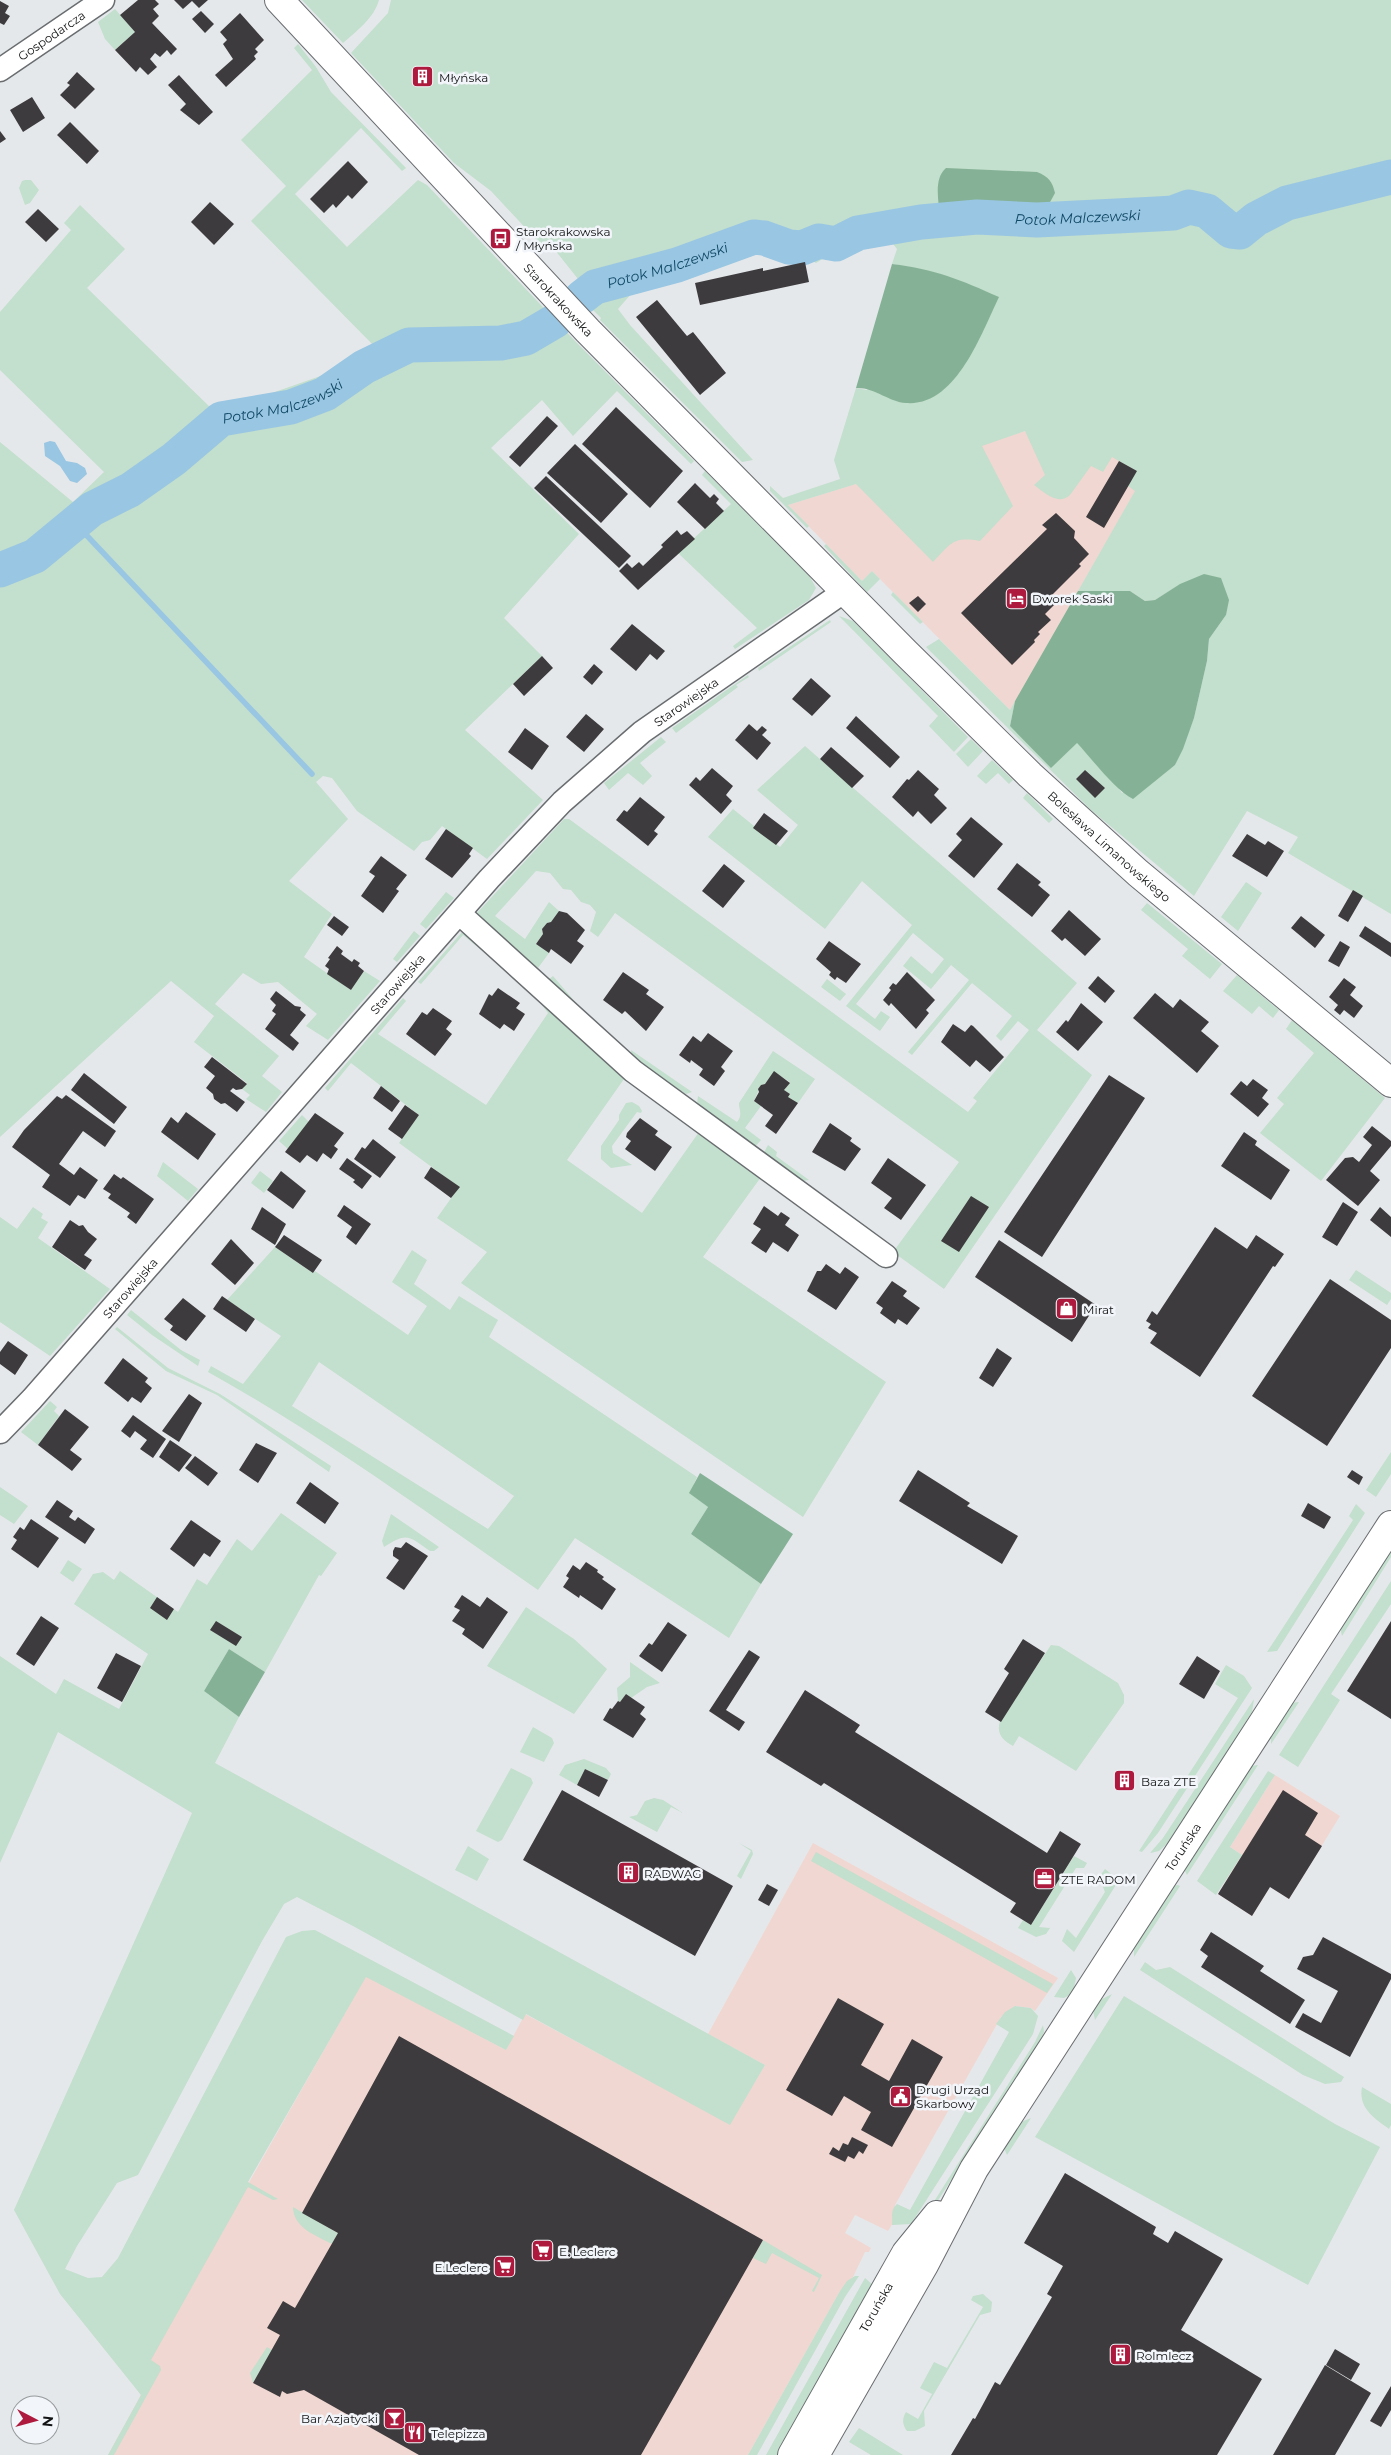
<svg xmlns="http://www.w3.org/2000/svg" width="1391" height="2455" font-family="Montserrat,sans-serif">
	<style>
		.commercial { fill: #f1d7d1 }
		.green { fill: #c3dfcd; fill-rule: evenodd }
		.forest { fill: #85b296 }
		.water { fill: #99c6e2 }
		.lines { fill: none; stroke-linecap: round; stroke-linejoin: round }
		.stream { stroke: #99c6e2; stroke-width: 5.5 }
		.river { stroke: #99c6e2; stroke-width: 35 }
		.building { fill: #3e3b3e }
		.street-casing { stroke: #6a6d70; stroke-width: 25 }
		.secondary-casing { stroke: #6a6d70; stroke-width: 30 }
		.street { stroke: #fff; stroke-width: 22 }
		.secondary { stroke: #fff; stroke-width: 28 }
		.labels { text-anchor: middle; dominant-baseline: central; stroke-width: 5; stroke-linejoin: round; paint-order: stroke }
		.street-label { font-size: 12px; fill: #121314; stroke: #f2f5f9 }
		.poi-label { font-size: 12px; fill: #121314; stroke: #f2f5f9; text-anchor: start }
		.water-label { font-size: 14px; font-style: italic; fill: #104966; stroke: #f2f5f9 }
	</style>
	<rect width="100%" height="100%" fill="#e5e8eb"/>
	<path class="commercial" d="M1025 431 1160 448 1010 710 872 571 862 581 788 505Z
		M1275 1775 1340 1816 1289 1899 1270 1887 1252 1916 1218 1894 1242 1855 1230 1847Z
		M813 1843 1058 1978 1035 2011 1031 2008 1015 2006 1001 2017 895 2205 893 2223 888 2231 855 2215 845 2233 871 2248 869 2252H865L853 2277 840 2291 748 2455H108L141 2395 134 2385 366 1976 506 2050 525 2014 730 2124 765 2065 708 2034Z"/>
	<path class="green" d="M302 0H379C374 18 357 31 343 43Z
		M391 0H1391V914L1288 853 1298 837 1247 811 1194 896 1091 810 926 647 939 639 1010 710 1015 701 1010 726 1077 743 1115 783 1122 793 1158 777 1175 765 1194 718 1207 661 1209 639 1226 615 1179 585 1155 600 1145 601 1130 591H1078L1135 491 1128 486 1136 471 1112 457 1103 472 1091 466 1070 495C1058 506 1045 493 1034 485L1045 475 1025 431 982 446 1013 506 980 541C952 536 951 544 933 562L856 484 788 505 809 526 807 528 770 491V486L783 498 840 479 834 460 856 388 867 390 898 265 892 264 897 249 893 244 836 251 816 263 805 256 782 260 761 251 632 293 618 309 630 325 753 460 742 462 600 320 601 318 573 290 578 285 575 282 578 279 551 245 546 250 491 191 454 163 351 53 388 13ZM754 236 784 241 795 249 762 240H753L599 292 597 295 590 287 597 282 645 272Z
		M115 9 135 32 115 50 105 39 98 22Z
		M298 44 316 67 331 92 406 168 402 171 361 128 295 194 347 247 418 180 427 185 576 342 694 461 691 464 617 391 573 436 542 400 491 448 579 534 504 618 542 656 465 730 543 800 487 859 442 826 430 840 422 842 414 851 357 811 332 778 323 776 316 782 348 819 289 881 332 914 304 957 351 990 364 971 380 981 328 1040 306 1026 317 1014 278 982 261 984 243 973 215 1004 279 1056 262 1076 282 1092 266 1112 246 1099 250 1095 242 1089 247 1083 194 1042 214 1016 171 981 0 1137V442L73 502 104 472 0 370V312L71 230 64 223 80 205 125 249 87 288 211 408 272 393 329 373 376 348 251 221 286 186 241 140 312 70 294 48Z
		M25 180H31L39 190 30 203 25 205 19 188 22 181Z
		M705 471 810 577 816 588 809 600 735 649 733 646 757 628 678 553 731 504 702 475Z
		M826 544 862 581 872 571 880 579 867 592 824 546Z
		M893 592 923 622 920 624 891 595Z
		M839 616 853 621 968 737 954 752 929 726 938 716Z
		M830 620 831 622 759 671 758 668Z
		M748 675 749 677 736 685 738 687 676 733 672 728Z
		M661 737 666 742 640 763 652 776 643 785 628 773 609 790 604 783Z
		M971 739 983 751 968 767 956 754Z
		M805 746 1077 983 1037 1030 1092 1075 944 1289 893 1252 959 1162 615 913 598 937 590 931 596 912 590 905 581 902 571 890 563 889 550 873 536 871 495 916 525 939 549 902 559 911 551 922 547 923 542 929 543 934 536 944 549 953 538 968 477 922V913L564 819H569L968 1112 977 1101 973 1098 1029 1030 1018 1021 1001 1041 996 1036 1012 1016 972 983 912 1055 908 1052 969 980 951 965 931 989 903 966 911 956 932 974 944 959 913 933 856 1004 875 1019 881 1011 890 1017 880 1031 846 1006 912 925 862 881 825 929 708 837 733 809 780 847 798 825 757 790Z
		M992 760 1013 780 1009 784 998 773 986 784 977 776Z
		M1027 793 1053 819 1049 823 1023 798Z
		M1246 882 1262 893 1238 931 1221 917Z
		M446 892 454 898 426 929 420 924Z
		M1147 903 1222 964 1210 979 1182 956 1188 949 1141 910Z
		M414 931 420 936 397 962 393 959Z
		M463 931 466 932 544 997 577 1035 624 1079 567 1160 642 1213 699 1132 714 1137 764 1173 703 1257 886 1382 803 1517 461 1283 487 1252 437 1218 459 1187 399 1143 419 1115 351 1063 328 1091 325 1088 403 998 406 1001 378 1034 486 1105 548 1013 532 992 463 935 421 984 418 982Z
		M1237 975 1279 1010 1273 1018 1259 1006 1252 1014 1223 991Z
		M553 976 583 1011 600 1025 598 1027 548 980Z
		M827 979 846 994 840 1001 821 987Z
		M1292 1020 1385 1098 1321 1181 1260 1133 1284 1104 1277 1098 1314 1053 1286 1029Z
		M631 1050 692 1092 686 1094 637 1062 632 1058Z
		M773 1051 815 1079 798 1103 788 1097 790 1094 784 1090 790 1082 774 1072 765 1084 761 1085 754 1101 761 1106 745 1128 761 1140 753 1149 697 1104 698 1096 737 1122C743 1114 739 1111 739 1103Z
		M632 1102 639 1106 642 1111 641 1113 637 1112 612 1146 613 1153 632 1165 611 1168 601 1159V1146L619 1120V1115L626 1103Z
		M302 1115 309 1122 288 1149 279 1141Z
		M768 1145 777 1152 776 1156 809 1180 802 1181 762 1156Z
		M163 1162 198 1189 188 1201 157 1176Z
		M260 1171 273 1181 264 1193 251 1183Z
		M33 1207 43 1214 41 1218 48 1222 38 1238 110 1289 50 1356 0 1322V1217L17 1229Z
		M275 1247 313 1273 315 1271 408 1335 427 1306 392 1282 412 1250 427 1260 414 1284 450 1310 459 1296 498 1320 489 1337 697 1477 690 1493 708 1507 691 1534 761 1584 729 1638 575 1538 538 1590C430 1515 323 1436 208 1372L211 1366 243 1384 281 1336 227 1300ZM319 1362 514 1496 488 1529 292 1406Z
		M1356 1270 1391 1293V1299L1387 1305 1349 1280Z
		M131 1310 181 1350 200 1360 198 1366 152 1335 127 1315Z
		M117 1327 168 1368 220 1394 331 1466 329 1472 217 1395 166 1371 115 1329Z
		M50 1401 57 1407 54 1411 59 1416 38 1445 21 1432Z
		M1391 1452V1474L1376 1497 1366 1490Z
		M0 1487 28 1506 14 1524 0 1515Z
		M1356 1504 1365 1513 1277 1651 1267 1652 1353 1520 1349 1516Z
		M281 1513 337 1553 321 1576 319 1575 265 1672 229 1649 204 1691 239 1717 215 1763 765 2065 730 2125 526 2014 523 2020 353 1926 297 1897 284 1904 262 1941 138 2175 117 2183 77 2246 65 2269 88 2278 102 2277 118 2258 286 1937 302 1931 315 1930 514 2036 506 2050 366 1977 248 2182 278 2199 273 2200 248 2187 151 2360 160 2366 161 2370 114 2455H108L141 2395 60 2294 14 2210 192 1813 58 1732 0 1863V1656L56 1694 64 1679 119 1709 148 1654 74 1604 93 1574 103 1572 114 1580 120 1571 178 1612 197 1579 207 1585 237 1539 252 1551Z
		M391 1514 439 1547 434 1551H430C408 1536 408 1532 384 1547L382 1541Z
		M1391 1549V1557L1342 1636 1340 1627Z
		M68 1560 82 1569 73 1582 60 1573Z
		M1391 1581V1604L1331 1694 1340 1700 1298 1767 1279 1755Z
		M526 1607 574 1639 607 1669 574 1714 487 1666Z
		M1051 1645 1059 1646 1118 1683 1124 1695V1703L1076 1771 1019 1736 1013 1746C1003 1740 996 1734 1000 1721Z
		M630 1662 660 1683 647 1687 631 1698 626 1694 620 1702 618 1701 617 1688 630 1677Z
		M1226 1665 1244 1676 1252 1688 1158 1833 1142 1852 1139 1851 1238 1698 1215 1684Z
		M1254 1699 1252 1712 1170 1841 1159 1851 1150 1853 1163 1838Z
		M1299 1702 1271 1744V1735L1290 1703Z
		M533 1727 552 1738 554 1743 544 1762 520 1752Z
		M584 1759 606 1768 611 1774 608 1780 585 1769 577 1785 559 1775 565 1765Z
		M1258 1765 1187 1875 1184 1869 1251 1766Z
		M511 1768 531 1778 533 1783 502 1840 498 1842 476 1831Z
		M1268 1771 1275 1775 1230 1847 1242 1855 1216 1895 1197 1881Z
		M654 1798 663 1800 683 1813 671 1807 657 1832 629 1817 637 1815 645 1801Z
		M739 1843 752 1850 753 1854 741 1879 737 1876 751 1851Z
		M468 1846 489 1859 477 1881 455 1870Z
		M816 1852 1053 1984 1047 1993 811 1861Z
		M1074 1856 1087 1863 1084 1868H1076L1039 1927 1050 1928 1046 1934 1036 1937 1018 1928 1023 1920 1031 1925Z
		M1105 1869 1119 1880 1074 1952 1062 1941 1067 1929 1076 1938 1105 1892 1099 1877Z
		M1178 1885 1180 1886 1134 1957V1948L1138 1940 1173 1886Z
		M1145 1962 1156 1970 1170 1967 1344 2077 1341 2082 1325 2084 1303 2075 1140 1970Z
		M1071 1970 1076 1978 1073 1993 1064 1998 1054 1997Z
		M1112 1994 1095 2020 1093 2010 1100 2000Z
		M1124 1996 1335 2124 1380 2147 1308 2285 1035 2137Z
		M1015 2006 1031 2008 1038 2016 1033 2034 911 2224 892 2225C893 2217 890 2210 897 2204L910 2210 1009 2032 996 2024 1005 2012Z
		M1043 2025 1044 2032 1040 2043 924 2222 916 2230 1035 2042Z
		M1362 2087 1391 2104V2125L1389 2129C1374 2118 1358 2108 1362 2087Z
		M1031 2118 1007 2155 1004 2148 1021 2122Z
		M293 2207 338 2233 332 2244C317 2236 293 2228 293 2207Z
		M763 2240 822 2275 814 2292 812 2291 819 2278 772 2253 766 2264 753 2258Z
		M855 2276H859L845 2297 757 2455H748L840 2291 847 2281Z
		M865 2278 873 2285 785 2455H766Z
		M983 2294 992 2302 991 2312 980 2315 924 2411 925 2426 915 2431H907C902 2425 902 2418 906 2412L918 2419 932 2394 920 2388 934 2362 947 2368 983 2307 971 2300 973 2296Z
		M267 2347 272 2350 253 2383 250 2373Z
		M859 2428 903 2455H871L849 2442Z"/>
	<path class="forest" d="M946 168 1037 172C1049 177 1052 181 1055 193L1042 217 978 215 940 218C939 202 933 179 946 168Z
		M892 264C935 269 961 280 999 297 981 334 956 407 906 403 889 402 874 387 856 388Z
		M1204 574 1221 578 1229 600 1226 615 1209 639 1207 661 1194 718 1183 749 1175 765 1133 799C1115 790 1092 759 1077 743L1051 768 1010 726 1015 701 1078 591H1130L1145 601 1155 600 1180 584Z
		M700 1473 793 1534 761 1584 691 1534 708 1507 689 1493Z
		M229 1649 265 1672 239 1717 204 1691Z"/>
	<path class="water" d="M50 441 55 442 66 461 77 463 85 468 87 474 77 483 70 481 60 466 45 456 44 443Z"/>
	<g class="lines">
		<path class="stream" d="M574 305 582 297
			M74 522 312 774"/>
		<g class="river">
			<path id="s1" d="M582 297 595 287 677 265 754 237 764 238 789 247 802 248 819 241 836 244 858 233 921 222 977 217 1037 220 1157 214 1173 213 1189 207 1207 211 1231 231 1240 232 1256 219 1287 203 1391 177"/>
			<path id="s2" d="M0 570 35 556 92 509 130 490 174 459 221 419 291 407 325 394 364 367 409 345 501 343 526 338 555 321"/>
		</g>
	</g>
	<path class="building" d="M138 0H155L159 4 153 9 159 16 152 23 177 49 171 55 167 50 160 57 155 53 150 59 157 67 148 75 140 67 136 72 115 50 135 32 120 15Z
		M174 0H208L199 8 192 1 183 9Z
		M0 1 9 6 5 13 10 16 4 25 0 23Z
		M201 11 214 24 205 33 192 19Z
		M240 13 264 40 255 49 258 52 254 56 256 59 226 87 215 75 233 59 223 44 227 40 220 32Z
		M420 69 431 80 425 85 415 74Z
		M77 72 95 89 75 109 60 95 70 85 67 83Z
		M179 75 213 112 199 125 180 110 186 104 168 85Z
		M32 97 45 118 23 132 10 110Z
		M70 122 99 151 87 164 57 135Z
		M0 131 6 139 0 143Z
		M348 161 368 182 352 199 348 195 336 208 333 204 324 213 310 199Z
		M210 202 234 224 214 245 191 222Z
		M38 209 59 229 46 242 25 222Z
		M805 262 809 282 700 305 695 283 763 268V271Z
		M657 300 687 336 693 332 726 373 700 395 636 317Z
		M616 407 683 471 650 508 582 444Z
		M547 416 558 426 520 467 509 457Z
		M575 444 628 494 601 523 547 473Z
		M1119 461 1137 471 1104 528 1086 517Z
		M546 476 631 556 619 568 534 488Z
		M695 483 710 498 714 494 719 499 716 503 724 511 705 529 677 502Z
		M1056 513 1075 531 1074 538 1089 554 1079 564 1081 566 1052 595 1058 601 1045 614 1051 620 1038 632 1040 634 1034 640 1035 642 1012 665 961 613 1047 529 1042 525Z
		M677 530 681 535 687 531 695 539 638 590 619 571 627 563 632 568 639 562 643 566 663 547 661 545Z
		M918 596 926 604 918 612 909 603Z
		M632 624 665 651 657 660 650 654 636 671 610 649Z
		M542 656 553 668 524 696 513 684Z
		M594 664 603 672 592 685 583 677Z
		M811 678 831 696 812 716 792 699Z
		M586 714 604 729 584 752 566 737Z
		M856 716 900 757 890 768 846 728Z
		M749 724 757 731 762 726 767 730 762 735 771 743 757 760 735 740Z
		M525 728 549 746 532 770 508 752Z
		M831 747 864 776 852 788 820 759Z
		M712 768 733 786 726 795 732 801 721 814 689 785 696 777 700 781Z
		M918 770 939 789 934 795 947 808 931 824 918 811 913 817 892 797 907 779 909 780Z
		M1085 770 1105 788 1095 798 1076 779Z
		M640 797 665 817 654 831 658 834 648 846 616 820 624 810 627 812Z
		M764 813 788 831 776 845 753 828Z
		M971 817 1003 844 974 878 948 856 962 840 956 834Z
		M446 829 473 848 469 854 471 856 452 878 425 859Z
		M1247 834 1265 845 1268 841 1284 851 1267 877 1232 856Z
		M381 856 407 875 396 889 399 891 383 913 361 896 375 876 369 872Z
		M1017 863 1041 882 1038 885 1050 895 1032 917 997 889Z
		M724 864 745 881 723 908 702 891Z
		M1353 890 1363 896 1348 922 1338 916Z
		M1069 910 1101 939 1085 956 1065 938 1062 941 1051 931Z
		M559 911 567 913 585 930 577 941 584 946 571 964 551 949 549 953 536 944 543 934 542 929 547 923 551 922Z
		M334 916 349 927 342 936 327 925Z
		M1301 916 1325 935 1315 948 1291 928Z
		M1365 926 1391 943V957L1359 936Z
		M829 941 861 964 846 983 837 977 835 980 829 975 831 972 816 959Z
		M1340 941 1350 947 1339 967 1328 961Z
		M337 946 343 951 341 954 352 962 354 959 360 963 358 966 364 971 351 990 327 974 329 969 325 966 330 959 328 958Z
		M623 972 649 990 646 994 664 1007 646 1031 625 1011 622 1014 603 1000Z
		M907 972 935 1000 926 1010 929 1013 916 1029 891 1003 889 1006 883 1000 891 990 889 988 893 983 896 985Z
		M1098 976 1115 991 1105 1003 1088 988Z
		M1344 978 1356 987 1350 995 1363 1006 1354 1018 1344 1010 1340 1015 1334 1010 1338 1005 1329 997Z
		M498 988 520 1003 516 1008 525 1014 514 1031 504 1024 500 1029 479 1014 489 994 492 996Z
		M276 991 295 1006 301 1007 300 1010 306 1015 290 1035 299 1043 293 1051 265 1029 276 1014 272 1011 276 1005 270 999Z
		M1155 993 1173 1008 1180 999 1209 1022 1201 1031 1219 1046 1197 1073 1133 1018Z
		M1081 1003 1103 1022 1078 1051 1056 1032 1066 1020 1068 1022Z
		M433 1008 452 1021 446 1029 452 1034 435 1056 406 1034 422 1012 427 1015Z
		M953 1024 965 1032 971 1025 973 1026 1004 1057 990 1072 976 1060 970 1067 941 1042Z
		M708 1033 733 1051 721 1067 725 1071 714 1086 699 1075 703 1069 691 1060 690 1063 679 1055 693 1036 701 1042Z
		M212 1057 247 1084 242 1089 236 1090 233 1088 230 1091 245 1102 237 1112 225 1103 221 1104 214 1099 213 1094 206 1088 215 1076 204 1067Z
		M774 1071 790 1083 784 1090 790 1094 788 1097 798 1103 776 1134 765 1126 773 1115 754 1101 759 1092 758 1089 761 1085 765 1084Z
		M84 1073 127 1107 114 1124 71 1090Z
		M1109 1075 1145 1098 1042 1257 1004 1232Z
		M1253 1079 1268 1090 1262 1098 1269 1104 1258 1117 1230 1094 1241 1081 1247 1086Z
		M381 1086 400 1101 392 1112 373 1098Z
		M66 1095 116 1131 105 1147 83 1131 59 1164 74 1175 80 1167 98 1180 85 1199 78 1195 70 1206 42 1187 50 1175 12 1147 24 1130 57 1096 62 1099Z
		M405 1105 419 1115 402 1139 388 1129Z
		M186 1112 216 1134 198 1160 161 1132 171 1117 178 1123Z
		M315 1113 344 1133 334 1146 338 1149 331 1159 323 1153 317 1162 307 1155 300 1163 285 1152Z
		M640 1118 658 1131 655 1135 672 1147 655 1171 625 1149 631 1141 626 1137 627 1133Z
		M830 1123 852 1138 850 1141 861 1149 845 1171 812 1152Z
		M1372 1126 1391 1141V1146L1370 1171 1380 1180 1358 1206 1326 1180 1345 1158 1353 1157 1359 1162 1372 1145 1363 1137Z
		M1244 1132 1257 1141 1255 1145 1290 1170 1271 1200 1221 1166Z
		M373 1139 396 1157 380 1178 354 1159 362 1147 365 1149Z
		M347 1158 372 1176 362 1189 353 1182 355 1180 339 1169Z
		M888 1158 926 1185 901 1220 884 1208 892 1198 871 1183Z
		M431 1167 460 1187 451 1198 424 1178Z
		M281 1171 306 1191 293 1209 267 1190Z
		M114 1174 121 1179 123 1177 154 1199 136 1224 127 1217 130 1213 108 1198 111 1194 103 1189Z
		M971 1196 989 1207 959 1252 941 1241Z
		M1343 1202 1358 1212 1337 1246 1322 1237Z
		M344 1205 371 1224 356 1245 346 1237 352 1227 337 1216Z
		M764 1206 778 1216 781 1212 790 1218 785 1225 799 1235 788 1252 773 1242 766 1253 751 1243 761 1229 753 1224Z
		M262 1207 286 1224 275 1245 251 1229Z
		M1380 1207 1391 1217V1237L1370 1220Z
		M70 1220 79 1226 83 1225 88 1232 97 1239 84 1255 92 1260 85 1270 52 1247Z
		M1215 1227 1247 1249 1256 1235 1284 1254 1275 1267 1273 1266 1200 1377 1150 1343 1157 1333 1148 1328 1151 1324 1146 1321 1152 1311 1157 1315Z
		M284 1235 322 1260 313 1273 275 1247Z
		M231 1239 254 1263 235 1285 211 1264Z
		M999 1240 1096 1305 1072 1342 975 1277Z
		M826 1264 840 1274 845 1267 859 1277 836 1310 807 1291 817 1271H821Z
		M1330 1279 1391 1320V1348L1327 1446 1252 1396Z
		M892 1281 907 1291 903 1296 920 1308 907 1325 898 1319 895 1324 880 1313 883 1308 876 1303Z
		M222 1296 255 1319 246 1332 213 1309Z
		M183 1298 206 1316 186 1341 170 1330 173 1326 164 1319Z
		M8 1341 28 1355 15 1375 0 1364V1352Z
		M997 1348 1012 1358 993 1387 979 1378Z
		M123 1358 148 1378 145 1382 152 1388 141 1403 132 1397 128 1402 104 1383Z
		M189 1394 202 1403 179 1442 162 1431Z
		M65 1409 89 1427 70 1450 82 1459 72 1471 38 1445Z
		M133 1415 166 1439 153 1458 140 1449 147 1440 135 1431 130 1438 121 1431Z
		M170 1440 192 1455 179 1472 159 1457Z
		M256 1443 277 1453 258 1483 239 1470Z
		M195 1456 218 1473 208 1486 185 1468Z
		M918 1470 970 1503 967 1506 1018 1536 1002 1564 899 1501Z
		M1352 1470 1363 1477 1359 1485 1347 1477Z
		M310 1482 339 1503 325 1524 296 1503Z
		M57 1500 73 1511 69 1517 75 1521 78 1517 95 1529 85 1544 45 1517Z
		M1308 1503 1331 1517 1324 1529 1301 1516Z
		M31 1519 59 1538 38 1568 11 1549 17 1540 13 1537 20 1527 24 1530Z
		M191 1520 221 1541 210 1557 204 1553 194 1567 170 1549Z
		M406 1542 428 1556 404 1590 386 1578 399 1560 393 1556V1551L395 1547 401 1548Z
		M586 1562 598 1570 597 1572 604 1577 602 1579 616 1589 602 1610 580 1595 579 1598 563 1587 569 1578 566 1576 573 1565 580 1570Z
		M462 1595 480 1607 487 1597 508 1612 483 1649 462 1634 465 1629 452 1621 460 1610 454 1607Z
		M157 1597 174 1609 167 1620 150 1608Z
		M41 1616 59 1628 34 1666 16 1654Z
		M216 1621 242 1637 236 1646 210 1630Z
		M1391 1621V1719L1347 1691Z
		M668 1622 687 1635 662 1672 639 1656 649 1643 652 1645Z
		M1023 1639 1045 1653 1001 1722 985 1712 1009 1673 1004 1669Z
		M749 1650 760 1657 726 1710 745 1722 739 1731 709 1711Z
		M116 1653 141 1666 122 1702 97 1688Z
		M1197 1656 1220 1671 1204 1699 1179 1684Z
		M805 1690 860 1725 855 1732 1047 1853 1060 1831 1081 1844 1031 1925 1010 1912 1016 1903 824 1783 821 1786 766 1752Z
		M626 1694 645 1707 640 1714 646 1719 633 1738 603 1720 610 1708 612 1709 618 1701 620 1702Z
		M585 1769 608 1780 599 1797 577 1785Z
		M1123 1771 1134 1778 1127 1790 1115 1783Z
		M562 1790 733 1886 695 1956 523 1860Z
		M1283 1790 1318 1813 1305 1835 1322 1846 1289 1899 1270 1887 1252 1916 1218 1894Z
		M767 1884 778 1890 769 1906 758 1900Z
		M1211 1932 1264 1966 1260 1971 1305 2000 1290 2024 1201 1967 1208 1956 1200 1950Z
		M1323 1937 1391 1974V1979L1350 2057 1295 2027 1303 2013 1321 2023 1338 1991 1297 1969 1303 1957 1313 1955Z
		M838 1998 884 2024 861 2065 889 2081 912 2039 943 2057 892 2147 861 2130 871 2112 844 2096 832 2116 786 2090Z
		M399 2036 763 2240 641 2455H419L304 2390 287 2394 282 2391 280 2397 253 2383 280 2335 267 2328 276 2313 283 2301 295 2308 338 2233 302 2213Z
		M852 2137 868 2145 863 2154 859 2151 854 2159 848 2156 845 2162 829 2154 833 2147 839 2151 843 2143 848 2145Z
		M1065 2173 1156 2227 1153 2234 1168 2243 1175 2231 1223 2259 1181 2330 1262 2379 1217 2455H951L973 2418 975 2419 995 2382 1000 2385 1052 2297 1047 2294 1063 2266 1024 2243Z
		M1335 2349 1360 2364 1351 2380 1326 2365Z
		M1325 2365 1371 2393 1335 2455H1273Z
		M1391 2386V2410L1381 2427 1370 2421Z"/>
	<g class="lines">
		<defs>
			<g id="street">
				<path id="s3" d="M0 70 103 0"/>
				<path d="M460 914 633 1071 886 1256"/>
				<path id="s4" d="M0 1432 32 1399 489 879 562 802 642 732 845 591"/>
			</g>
			<g id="secondary">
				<path id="s5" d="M279 0 588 331 905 652 1030 775 1138 873 1391 1083"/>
				<path id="s6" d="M792 2455 906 2253 937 2215"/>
				<path id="s7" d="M815 2455 924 2265 974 2169 1391 1525"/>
			</g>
		</defs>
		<use href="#street" class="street-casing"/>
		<use href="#secondary" class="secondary-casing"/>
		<use href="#street" class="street"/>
		<use href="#secondary" class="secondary"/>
	</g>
	<defs>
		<symbol id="building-square" viewBox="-11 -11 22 22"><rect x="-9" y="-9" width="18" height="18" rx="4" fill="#ae1a3e" stroke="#f2f5f9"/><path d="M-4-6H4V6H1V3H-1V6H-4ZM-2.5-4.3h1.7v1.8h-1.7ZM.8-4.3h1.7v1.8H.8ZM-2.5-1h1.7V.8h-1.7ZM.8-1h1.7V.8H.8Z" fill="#fff"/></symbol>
		<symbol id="bus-square" viewBox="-11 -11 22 22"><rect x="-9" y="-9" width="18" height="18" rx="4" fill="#ae1a3e" stroke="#f2f5f9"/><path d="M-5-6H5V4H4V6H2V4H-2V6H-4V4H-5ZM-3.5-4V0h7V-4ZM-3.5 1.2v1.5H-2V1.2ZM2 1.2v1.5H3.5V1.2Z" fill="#fff"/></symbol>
		<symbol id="hotel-square" viewBox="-11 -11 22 22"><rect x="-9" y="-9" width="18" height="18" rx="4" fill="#ae1a3e" stroke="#f2f5f9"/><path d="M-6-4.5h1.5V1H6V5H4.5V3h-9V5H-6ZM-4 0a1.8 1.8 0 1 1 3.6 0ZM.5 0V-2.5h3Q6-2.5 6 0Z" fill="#fff"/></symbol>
		<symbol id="shop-square" viewBox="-11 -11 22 22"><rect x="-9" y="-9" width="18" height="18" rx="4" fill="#ae1a3e" stroke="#f2f5f9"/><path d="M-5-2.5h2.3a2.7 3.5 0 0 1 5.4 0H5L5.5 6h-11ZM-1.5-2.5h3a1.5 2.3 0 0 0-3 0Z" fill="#fff"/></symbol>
		<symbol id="office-square" viewBox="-11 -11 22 22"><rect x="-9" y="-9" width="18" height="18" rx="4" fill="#ae1a3e" stroke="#f2f5f9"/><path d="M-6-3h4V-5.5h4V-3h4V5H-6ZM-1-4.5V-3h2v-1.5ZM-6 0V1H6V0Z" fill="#fff"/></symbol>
		<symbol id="civic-square" viewBox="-11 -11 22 22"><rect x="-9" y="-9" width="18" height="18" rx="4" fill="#ae1a3e" stroke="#f2f5f9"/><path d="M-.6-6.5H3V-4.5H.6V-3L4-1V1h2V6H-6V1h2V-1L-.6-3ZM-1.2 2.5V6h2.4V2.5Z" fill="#fff"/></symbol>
		<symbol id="supermarket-square" viewBox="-11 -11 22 22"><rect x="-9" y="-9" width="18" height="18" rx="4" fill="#ae1a3e" stroke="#f2f5f9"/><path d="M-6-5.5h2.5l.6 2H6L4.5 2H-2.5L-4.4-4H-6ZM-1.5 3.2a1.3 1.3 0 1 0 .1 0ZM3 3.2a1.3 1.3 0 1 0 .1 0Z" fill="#fff"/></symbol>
		<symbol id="bar-square" viewBox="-11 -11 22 22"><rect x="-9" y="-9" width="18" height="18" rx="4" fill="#ae1a3e" stroke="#f2f5f9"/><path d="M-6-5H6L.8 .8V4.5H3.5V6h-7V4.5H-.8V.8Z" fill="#fff"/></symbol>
		<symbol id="restaurant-square" viewBox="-11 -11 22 22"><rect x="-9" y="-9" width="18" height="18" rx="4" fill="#ae1a3e" stroke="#f2f5f9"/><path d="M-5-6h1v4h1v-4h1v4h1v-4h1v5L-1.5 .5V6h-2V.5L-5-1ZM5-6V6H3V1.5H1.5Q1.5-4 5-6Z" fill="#fff"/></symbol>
	</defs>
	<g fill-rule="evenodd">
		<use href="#building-square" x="410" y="64" width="25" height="25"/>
		<use href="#bus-square" x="488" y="226" width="25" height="25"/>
		<use href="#hotel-square" x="1004" y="586" width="25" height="25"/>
		<use href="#shop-square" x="1054" y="1296" width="25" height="25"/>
		<use href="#building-square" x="1112" y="1768" width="25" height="25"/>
		<use href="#building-square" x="616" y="1860" width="25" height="25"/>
		<use href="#office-square" x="1032" y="1866" width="25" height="25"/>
		<use href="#civic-square" x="888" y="2084" width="25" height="25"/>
		<use href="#supermarket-square" x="530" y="2238" width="25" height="25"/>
		<use href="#supermarket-square" x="492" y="2254" width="25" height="25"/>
		<use href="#building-square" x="1108" y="2342" width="25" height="25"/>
		<use href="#bar-square" x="382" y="2406" width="25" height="25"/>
		<use href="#restaurant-square" x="402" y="2420" width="25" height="25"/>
	</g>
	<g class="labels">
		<g class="street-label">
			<text stroke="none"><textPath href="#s3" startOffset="62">Gospodarcza</textPath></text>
			<text stroke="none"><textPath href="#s5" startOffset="410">Starokrakowska</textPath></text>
			<text stroke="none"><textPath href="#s4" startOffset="1004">Starowiejska</textPath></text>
			<text stroke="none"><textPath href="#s5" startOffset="1186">Bolesława Limanowskiego</textPath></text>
			<text stroke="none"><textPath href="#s4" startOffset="599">Starowiejska</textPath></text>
			<text stroke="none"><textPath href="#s4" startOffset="194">Starowiejska</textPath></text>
			<text stroke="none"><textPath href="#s7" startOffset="711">Toruńska</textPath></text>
			<text stroke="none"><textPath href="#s6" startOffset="170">Toruńska</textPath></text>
		</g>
		<g class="poi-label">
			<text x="439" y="77">Młyńska</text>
			<text x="516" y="231">Starokrakowska<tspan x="516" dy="14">/ Młyńska</tspan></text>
			<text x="1032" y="598">Dworek Saski</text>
			<text x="1083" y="1309">Mirat</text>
			<text x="1141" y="1781">Baza ZTE</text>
			<text x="644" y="1873">RADWAG</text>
			<text x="1061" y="1879">ZTE RADOM</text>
			<text x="916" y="2089">Drugi Urząd<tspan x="916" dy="14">Skarbowy</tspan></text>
			<text x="559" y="2251">E. Leclerc</text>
			<text x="488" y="2267" text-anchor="end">E.Leclerc</text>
			<text x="1136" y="2355">Rolmlecz</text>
			<text x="378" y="2418" text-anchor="end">Bar Azjatycki</text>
			<text x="431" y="2433">Telepizza</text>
		</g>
		<g class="water-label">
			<text stroke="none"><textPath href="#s1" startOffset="514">Potok Malczewski</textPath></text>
			<text stroke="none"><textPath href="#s1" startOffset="92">Potok Malczewski</textPath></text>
			<text stroke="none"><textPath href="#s2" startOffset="334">Potok Malczewski</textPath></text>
		</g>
	</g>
	<g transform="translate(35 2420) rotate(96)"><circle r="24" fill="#f2f5f9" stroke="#989b9d"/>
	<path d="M0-4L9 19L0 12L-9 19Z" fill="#ae1a3e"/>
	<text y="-8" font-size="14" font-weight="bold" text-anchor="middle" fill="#121314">N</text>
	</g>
</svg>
